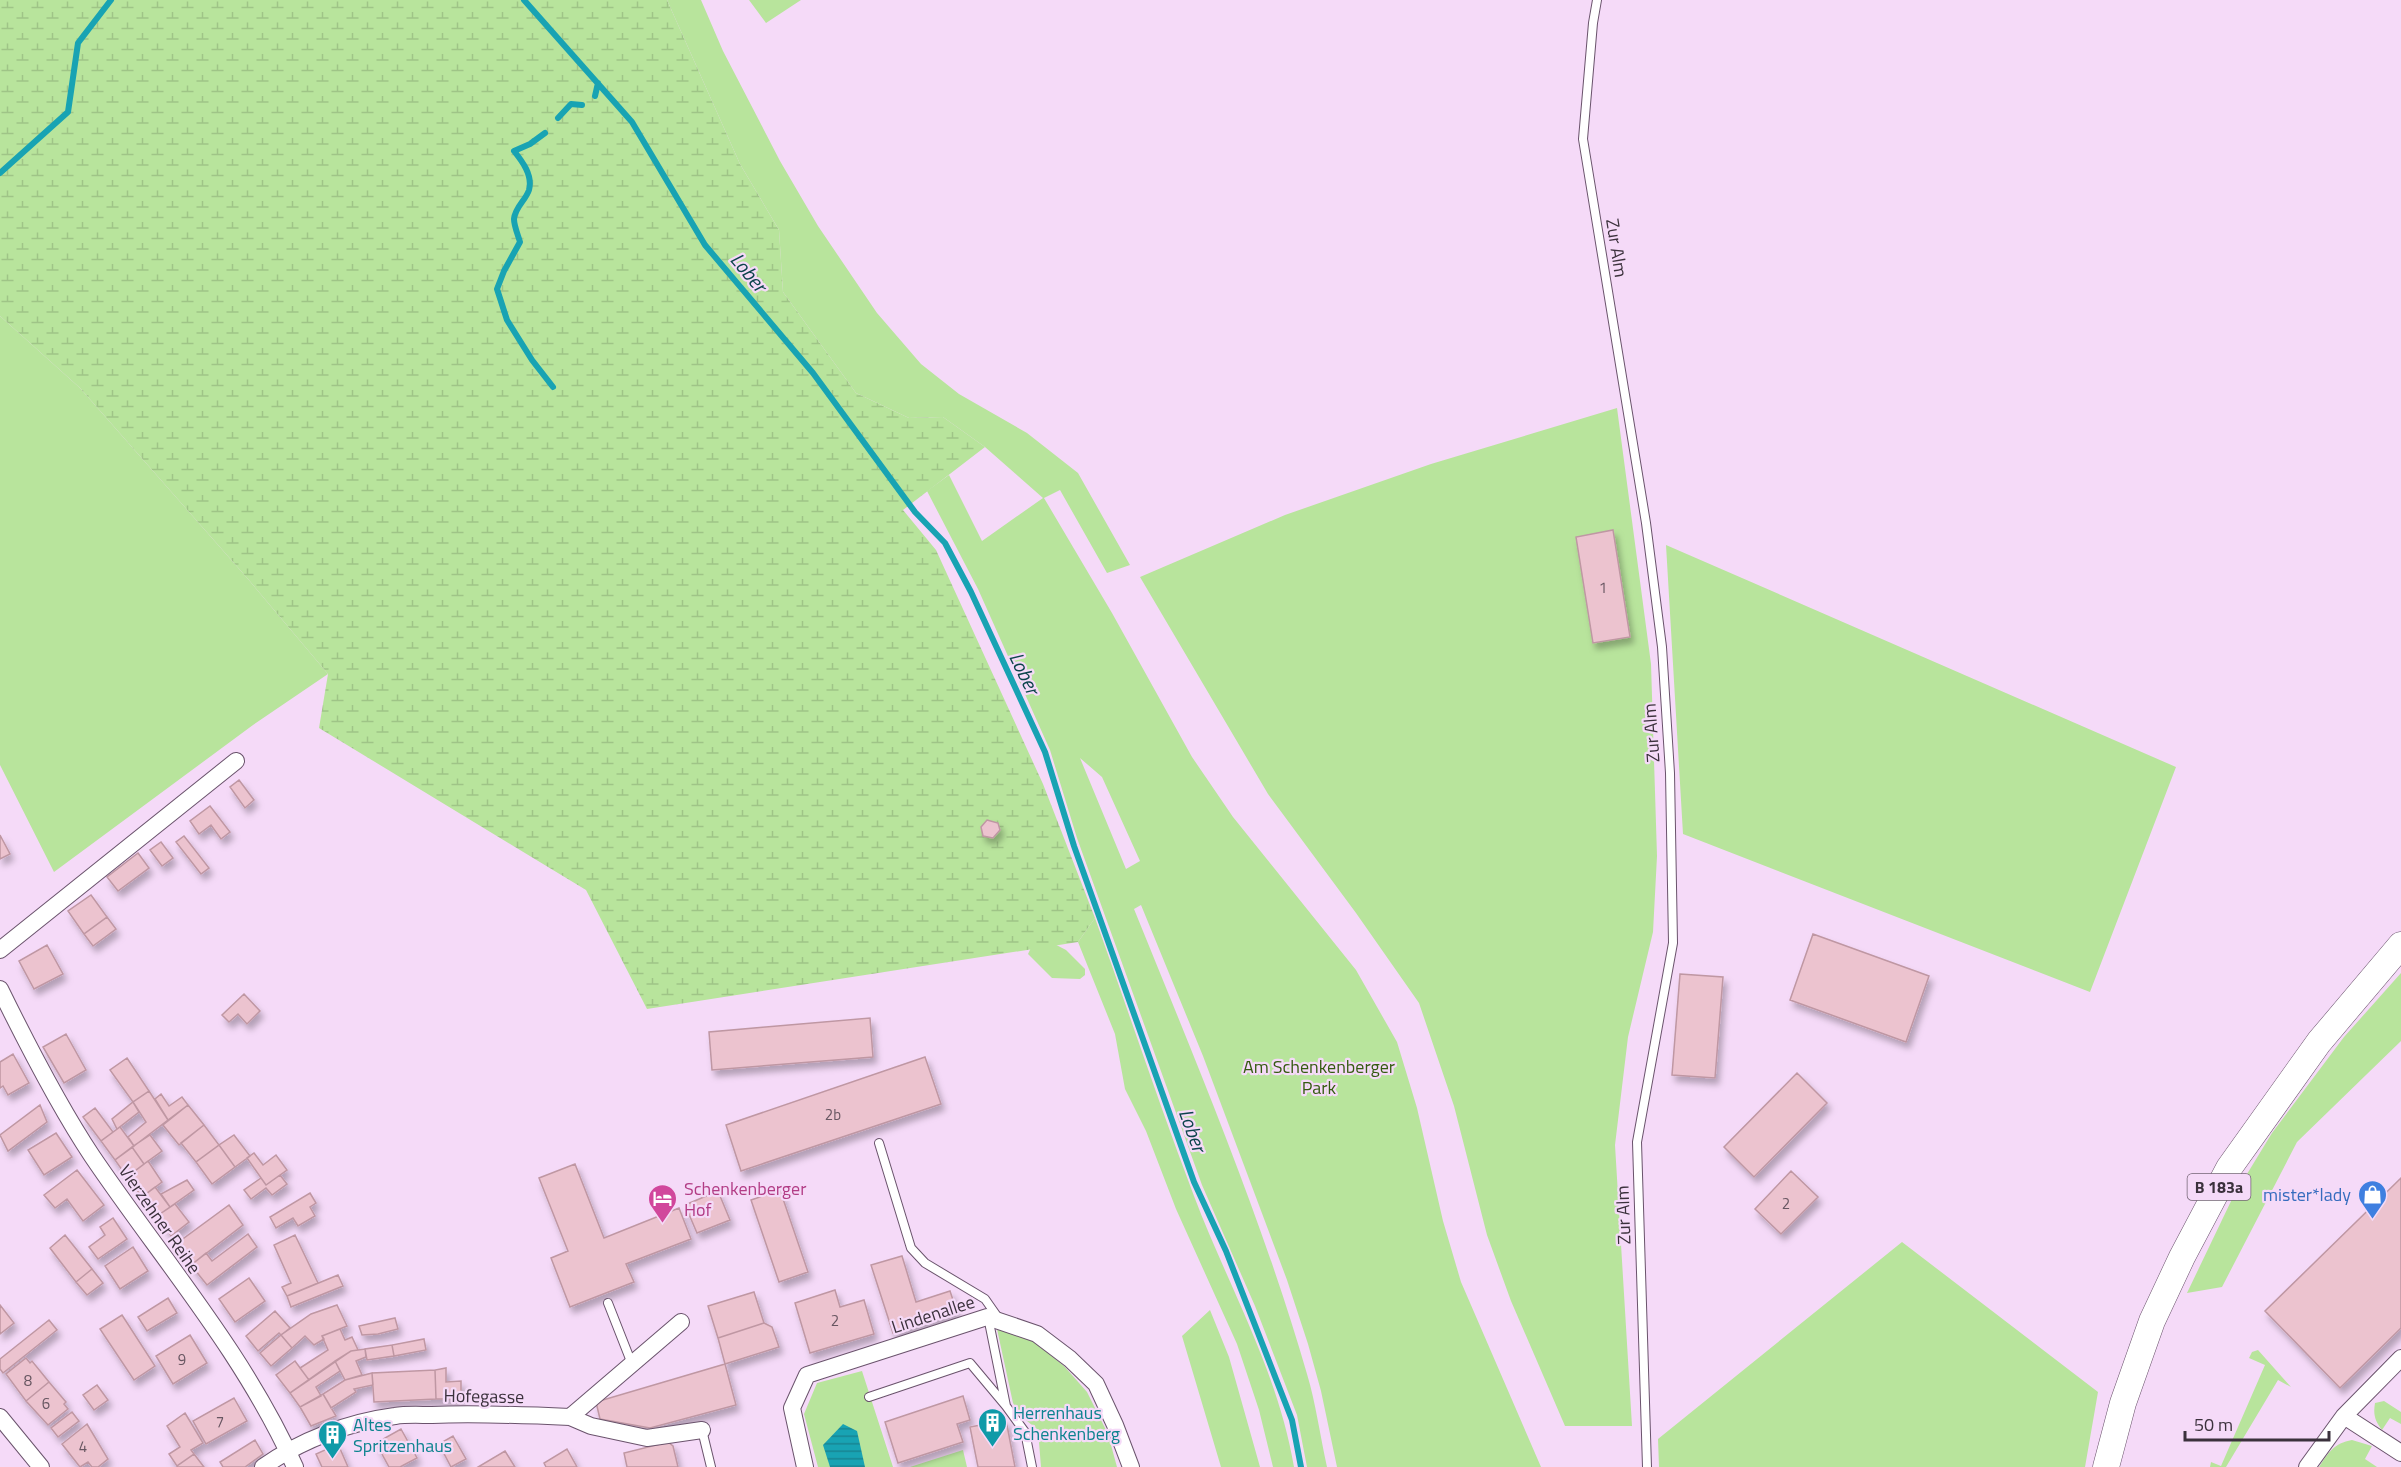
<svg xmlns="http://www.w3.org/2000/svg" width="2401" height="1467" font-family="'Titillium Web',sans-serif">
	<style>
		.green { fill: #b8e49c; fill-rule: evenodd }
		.wetland { fill: url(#wetland-marsh) }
		.water { fill: url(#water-rules) }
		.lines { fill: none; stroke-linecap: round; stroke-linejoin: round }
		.stream { stroke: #18a3b3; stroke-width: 6 }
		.building { fill: #ecc3cf; stroke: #bf97a3; stroke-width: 1.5; filter: url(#shadow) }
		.lane-casing { stroke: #6a536c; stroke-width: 10 }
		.street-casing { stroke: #6a536c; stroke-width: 18 }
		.primary-casing { stroke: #6a536c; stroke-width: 27 }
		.lane { stroke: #fff; stroke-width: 8 }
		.street { stroke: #fff; stroke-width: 16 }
		.primary { stroke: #fff; stroke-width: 26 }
		.labels { text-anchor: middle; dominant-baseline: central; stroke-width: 4.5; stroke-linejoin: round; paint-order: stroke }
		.number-label { font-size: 15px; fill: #675661 }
		.shield { fill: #f5daf8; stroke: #736474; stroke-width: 1.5 }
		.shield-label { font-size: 16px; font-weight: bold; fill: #3b313c }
		.street-label { font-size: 18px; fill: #3b313c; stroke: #f5daf8 }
		.park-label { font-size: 18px; fill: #345b10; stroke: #f5daf8 }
		.hotel-label { font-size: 18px; fill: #b23c85; stroke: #f5daf8; text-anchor: start }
		.shop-label { font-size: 18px; fill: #366cbe; stroke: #f5daf8; text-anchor: end }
		.culture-label { font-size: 18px; fill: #0d838f; stroke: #f5daf8; text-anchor: start }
		.water-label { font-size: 20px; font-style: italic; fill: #0c444b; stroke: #f5daf8 }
	</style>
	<defs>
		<pattern id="wetland-marsh" width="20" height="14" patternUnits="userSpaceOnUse" patternTransform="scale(1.5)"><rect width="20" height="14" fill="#b8e49c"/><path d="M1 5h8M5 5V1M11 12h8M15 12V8" fill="none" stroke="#9fc487"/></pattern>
		<pattern id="water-rules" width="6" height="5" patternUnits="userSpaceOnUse" patternTransform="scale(1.5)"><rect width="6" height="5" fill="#18a3b3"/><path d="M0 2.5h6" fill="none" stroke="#178593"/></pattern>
		<filter id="shadow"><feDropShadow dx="3.5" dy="6" stdDeviation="3" flood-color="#0004"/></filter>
	</defs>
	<rect width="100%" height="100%" fill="#f5daf8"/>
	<path class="green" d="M667 0H701L723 51 780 161 818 226 877 313 921 364 959 394 1027 433 1078 473 1130 565 1107 573 1060 490 1044 498 1112 613 1192 757 1233 817 1356 970 1397 1042 1417 1108 1443 1221 1461 1282 1541 1467H1337L1321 1391 1308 1344 1287 1280 1203 1056 1141 905 1134 909C1196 1062 1261 1215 1307 1374 1316 1404 1320 1436 1327 1467H1307L1297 1415 1255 1306 1202 1185 1077 838 1050 750 978 589 927 491 949 475 982 541 1043 498 985 447 943 417 909 418 856 393 783 292 779 230 740 164ZM1080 758 1102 777 1140 861 1126 869Z
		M749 0H801L766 23Z
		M0 316 80 388 248 579 328 674 253 725 54 872 0 765Z
		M1617 408 1651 664 1657 856 1653 932 1628 1037 1615 1145 1632 1426H1565L1511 1301 1487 1235 1454 1106 1419 1003 1356 913 1268 794 1140 577 1285 515 1431 464Z
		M1666 545 2176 767 2090 992 1683 834Z
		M1095 918C1128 1010 1159 1104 1194 1196 1228 1286 1278 1371 1294 1467H1273L1259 1410 1237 1344 1176 1209 1146 1131 1125 1089 1115 1034 1078 942Z
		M1037 935 1066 950 1085 969V975L1080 979 1052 978 1028 954Z
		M2401 973V1041L2297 1142 2222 1287 2187 1293 2233 1197 2272 1133 2344 1037Z
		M1902 1242 2098 1392 2085 1467H1659L1658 1439Z
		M1210 1310 1229 1357 1260 1467H1221L1182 1336Z
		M997 1329 1033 1341 1064 1366 1087 1392 1108 1434 1117 1467H1041L1038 1430 1021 1416 1013 1403Z
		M2258 1350 2291 1387 2278 1380 2226 1467H2210L2211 1462 2221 1466 2265 1365 2249 1358 2252 1352Z
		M862 1371 893 1467H818L804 1414 817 1383Z
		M2384 1401 2401 1412V1424L2390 1418 2382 1430C2375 1421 2373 1415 2375 1403Z
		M2352 1440 2372 1446 2365 1459 2377 1467H2319C2328 1453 2334 1443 2352 1440Z
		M963 1450 967 1467H910Z"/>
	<path class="wetland" d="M0 0H667L740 164 779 230 783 292 856 393 909 418 943 417 985 447 903 510 936 550 1043 784 1095 918 1078 942 647 1009 586 890 319 728 328 674 248 579 80 388 0 316Z"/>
	<path class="water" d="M843 1424 857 1431 865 1467H830L823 1445Z"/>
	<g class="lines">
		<path class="stream" d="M524 0 632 122 705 245 813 373 915 512 945 543 971 592 1045 752 1074 846 1194 1182 1226 1251 1292 1420 1301 1467
			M595 96 598 83
			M558 118 571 104 582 105
			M545 133 530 144 514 151C522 161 533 175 529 190 526 200 515 207 514 219 514 226 518 235 520 242L504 271 497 289 507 320 532 360 553 387
			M0 173 68 112 78 43 111 0"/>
	</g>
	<path class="building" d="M1613 530 1630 637 1593 643 1576 537Z
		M239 780 254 800 245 808 230 787Z
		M210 806 230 832 221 839 211 825 199 834 190 821Z
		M987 820 998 823 1000 830 993 838 983 836 981 827Z
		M0 835 10 854 0 859Z
		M184 836 209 868 201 874 176 842Z
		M161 842 173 858 162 866 150 850Z
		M138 853 149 868 118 891 107 877Z
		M91 895 107 917 84 934 68 911Z
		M107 917 116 929 93 946 84 934Z
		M1813 934 1929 976 1906 1042 1790 1000Z
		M47 945 63 974 34 989 19 961Z
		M1680 974 1723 977 1715 1078 1672 1075Z
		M244 994 260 1011 247 1024 238 1014 229 1022 222 1015Z
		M870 1018 873 1057 712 1070 709 1032Z
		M66 1034 86 1070 64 1083 43 1047Z
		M13 1054 29 1083 8 1095 3 1086 0 1088V1062Z
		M925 1057 941 1104 741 1171 726 1125Z
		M127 1058 149 1091 133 1102 110 1070Z
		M1797 1073 1827 1103 1754 1177 1724 1147Z
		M149 1091 168 1120 134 1146 128 1137 146 1122 133 1102Z
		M161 1094 169 1106 182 1097 188 1105 168 1120 155 1099Z
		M133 1102 139 1112 117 1129 112 1119Z
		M40 1105 47 1122 8 1151 0 1135Z
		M188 1105 204 1125 179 1145 163 1125Z
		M95 1108 113 1132 101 1141 83 1117Z
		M204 1125 219 1145 196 1162 181 1143Z
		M120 1127 134 1146 115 1160 101 1141Z
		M56 1133 72 1157 44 1175 28 1150Z
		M150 1135 162 1151 144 1164 132 1147Z
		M234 1135 250 1156 235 1167 219 1145Z
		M219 1145 235 1167 212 1184 196 1162Z
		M132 1147 144 1164 127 1177 115 1160Z
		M254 1153 263 1165 276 1155 287 1170 266 1185 247 1158Z
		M148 1161 162 1182 142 1197 127 1177Z
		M575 1164 604 1238 679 1208 691 1239 626 1264 634 1282 570 1307 551 1258 568 1251 539 1178Z
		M77 1170 104 1205 83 1221 67 1199 55 1208 44 1195Z
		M1791 1171 1818 1197 1781 1234 1755 1209Z
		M280 1175 287 1184 272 1195 266 1188 251 1199 244 1190 261 1178 266 1185Z
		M2401 1178V1328L2340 1388 2265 1311Z
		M187 1180 194 1190 170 1207 161 1194Z
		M155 1187 170 1207 157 1216 142 1197Z
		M780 1190 808 1272 779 1282 751 1200Z
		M718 1191 730 1220 697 1233 685 1205Z
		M310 1193 316 1203 310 1207 315 1216 298 1226 293 1218 276 1228 270 1217Z
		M175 1204 189 1222 171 1236 157 1216Z
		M229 1205 243 1225 191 1265 176 1244Z
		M113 1218 127 1239 98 1259 89 1247 105 1235 100 1227Z
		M248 1234 257 1247 207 1285 191 1265 206 1253 212 1261Z
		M65 1235 92 1269 76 1282 50 1248Z
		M295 1235 318 1283 287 1296 282 1287 291 1283 274 1245Z
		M133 1247 148 1271 120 1289 105 1266Z
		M902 1256 916 1302 950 1291 957 1312 893 1333 871 1265Z
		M92 1269 103 1283 87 1295 76 1282Z
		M338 1275 343 1286 291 1307 287 1296Z
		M249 1278 265 1301 235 1322 219 1299Z
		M835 1290 840 1307 864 1300 874 1334 810 1353 795 1303Z
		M754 1292 764 1323 718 1338 708 1306Z
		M168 1298 177 1313 147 1331 138 1317Z
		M0 1305 14 1323 0 1334Z
		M337 1305 347 1326 322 1336 324 1339 314 1345 305 1336 292 1348 281 1335 311 1314Z
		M275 1311 290 1328 281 1335 279 1333 258 1351 246 1336Z
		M122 1315 155 1366 134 1380 100 1329Z
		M395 1318 398 1329 378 1334 362 1335 359 1326Z
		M49 1320 57 1330 3 1373 0 1369V1359Z
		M764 1323 772 1327 779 1347 725 1364 718 1338Z
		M340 1329 345 1340 352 1337 358 1350 351 1351 309 1380 300 1368 328 1350 322 1336Z
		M190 1335 207 1363 173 1384 156 1356Z
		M281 1335 292 1348 271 1366 260 1353Z
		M424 1339 426 1350 394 1356 392 1345Z
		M392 1345 394 1356 367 1360 365 1349Z
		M365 1349 366 1357 356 1361 362 1375 345 1380 335 1361 351 1351Z
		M26 1358 30 1363 32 1361 49 1382 26 1401 6 1374Z
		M295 1361 309 1380 290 1393 276 1375Z
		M335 1361 340 1371 316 1387 321 1396 300 1407 290 1393Z
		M725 1364 736 1405 650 1428 600 1419 596 1402Z
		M446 1368V1382L461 1381V1399H436L435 1370Z
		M435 1370 436 1399 374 1402 372 1373Z
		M372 1373 373 1385 354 1389 356 1392 331 1408 323 1394 345 1380Z
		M49 1382 66 1402 64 1404 68 1409 48 1425 26 1401Z
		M97 1385 108 1400 94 1410 83 1395Z
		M323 1394 336 1416 311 1426 300 1407Z
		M963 1396 970 1420 957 1424 963 1442 898 1463 885 1422Z
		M234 1398 247 1421 206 1444 193 1421Z
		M72 1412 79 1421 58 1437 51 1428Z
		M185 1413 203 1443 191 1450 194 1454 177 1466 169 1454 180 1447 167 1426Z
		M1006 1420 1015 1467H978L970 1427Z
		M87 1424 108 1459 98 1467H92L88 1462 80 1467 62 1444Z
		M401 1429 417 1458 400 1467H389L376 1443Z
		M453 1436 466 1459 451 1467 439 1444Z
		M255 1440 263 1454 245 1467H223L220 1462Z
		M668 1442 673 1446 678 1467H627L624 1453Z
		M338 1444 348 1467H322L316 1454Z
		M567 1449 577 1467H546L544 1463Z
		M505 1451 515 1467H478Z
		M194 1454 204 1467H177V1466Z"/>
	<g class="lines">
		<defs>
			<path id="lane" d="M1597 0 1593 23 1583 139 1646 523 1662 647 1670 773 1673 943 1637 1142 1647 1467
				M879 1143 911 1248 925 1263 985 1299 999 1319
				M608 1303 632 1364
				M988 1317 1006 1406 1025 1432 1032 1467
				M869 1397 970 1363 1006 1406
				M702 1430 711 1467"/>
			<path id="street" d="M0 950 236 761
				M0 989C27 1044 58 1105 92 1156 161 1258 244 1353 295 1467
				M2344 1416 2401 1453
				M0 1417 41 1467
				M570 1417 591 1426 647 1438 702 1430
				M263 1467C301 1440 349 1422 395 1416 407 1414 420 1415 432 1415 478 1413 524 1415 570 1417L681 1322
				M805 1467 792 1408 807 1375 987 1317 1037 1334 1070 1359 1096 1384 1115 1425 1131 1467
				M2307 1467 2344 1416 2401 1358"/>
			<path id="primary" d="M2106 1467 2123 1403 2152 1321 2182 1257 2229 1168 2319 1042 2401 945"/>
		</defs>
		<use href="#lane" class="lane-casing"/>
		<use href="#street" class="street-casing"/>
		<use href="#primary" class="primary-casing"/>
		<use href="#lane" class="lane"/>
		<use href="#street" class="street"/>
		<use href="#primary" class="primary"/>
	</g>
	<defs>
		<symbol id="shop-pin" viewBox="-11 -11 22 30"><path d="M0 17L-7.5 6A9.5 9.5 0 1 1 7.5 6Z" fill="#3f7fe0" stroke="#f5daf8"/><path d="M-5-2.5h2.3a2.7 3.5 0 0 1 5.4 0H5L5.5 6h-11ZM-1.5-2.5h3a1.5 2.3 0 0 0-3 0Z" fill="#fff"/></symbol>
		<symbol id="hotel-pin" viewBox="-11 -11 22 30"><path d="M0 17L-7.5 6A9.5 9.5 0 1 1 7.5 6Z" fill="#d1479c" stroke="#f5daf8"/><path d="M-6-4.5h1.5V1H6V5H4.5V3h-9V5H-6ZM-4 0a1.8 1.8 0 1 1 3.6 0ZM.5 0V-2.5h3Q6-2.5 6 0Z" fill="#fff"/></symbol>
		<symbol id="building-pin" viewBox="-11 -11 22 30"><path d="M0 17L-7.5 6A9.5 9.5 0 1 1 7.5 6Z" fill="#0f9aa8" stroke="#f5daf8"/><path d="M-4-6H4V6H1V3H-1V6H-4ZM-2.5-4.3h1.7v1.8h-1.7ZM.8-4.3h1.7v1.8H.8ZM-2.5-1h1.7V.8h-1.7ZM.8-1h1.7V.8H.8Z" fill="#fff"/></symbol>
	</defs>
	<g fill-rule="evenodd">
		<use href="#shop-pin" x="2356" y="1178" width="33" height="45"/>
		<use href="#hotel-pin" x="646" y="1182" width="33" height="45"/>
		<use href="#building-pin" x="976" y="1406" width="33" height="45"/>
		<use href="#building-pin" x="316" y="1418" width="33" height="45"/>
	</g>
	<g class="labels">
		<g class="number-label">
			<text x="1603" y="587">1</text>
			<text x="833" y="1114">2b</text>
			<text x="1786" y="1203">2</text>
			<text x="835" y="1320">2</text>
			<text x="182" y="1359">9</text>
			<text x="28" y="1380">8</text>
			<text x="46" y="1403">6</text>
			<text x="220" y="1421">7</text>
			<text x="83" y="1446">4</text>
		</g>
		<rect class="shield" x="2187.5" y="1174" width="63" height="26" rx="4.5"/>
		<g class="shield-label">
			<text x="2219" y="1187">B 183a</text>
		</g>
		<g class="street-label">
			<text transform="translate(1617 248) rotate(81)">Zur Alm</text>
			<text transform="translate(1651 733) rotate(-94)">Zur Alm</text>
			<text transform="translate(1623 1215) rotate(-92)">Zur Alm</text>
			<text transform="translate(160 1219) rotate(55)">Vierzehner Reihe</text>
			<text transform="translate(933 1314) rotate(-18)">Lindenallee</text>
			<text transform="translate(484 1396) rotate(1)">Hofegasse</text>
		</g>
		<g class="park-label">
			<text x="1319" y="1066">Am Schenkenberger<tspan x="1319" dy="21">Park</tspan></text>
		</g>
		<g class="hotel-label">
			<text x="684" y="1188">Schenkenberger<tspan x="684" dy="21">Hof</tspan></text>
		</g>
		<g class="shop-label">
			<text x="2351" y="1194">mister*lady</text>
		</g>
		<g class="culture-label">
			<text x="1013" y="1412">Herrenhaus<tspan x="1013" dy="21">Schenkenberg</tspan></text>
			<text x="353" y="1424">Altes<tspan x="353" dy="21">Spritzenhaus</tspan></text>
		</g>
		<g class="water-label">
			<text transform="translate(749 272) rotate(50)">Lober</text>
			<text transform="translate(1025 673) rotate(64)">Lober</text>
			<text transform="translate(1193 1130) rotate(70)">Lober</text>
		</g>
	</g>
	<path d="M2185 1431v9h144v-9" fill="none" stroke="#3b313c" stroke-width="3"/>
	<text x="2194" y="1431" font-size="18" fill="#3b313c" stroke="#f5daf8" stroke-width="4.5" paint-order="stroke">50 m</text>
</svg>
